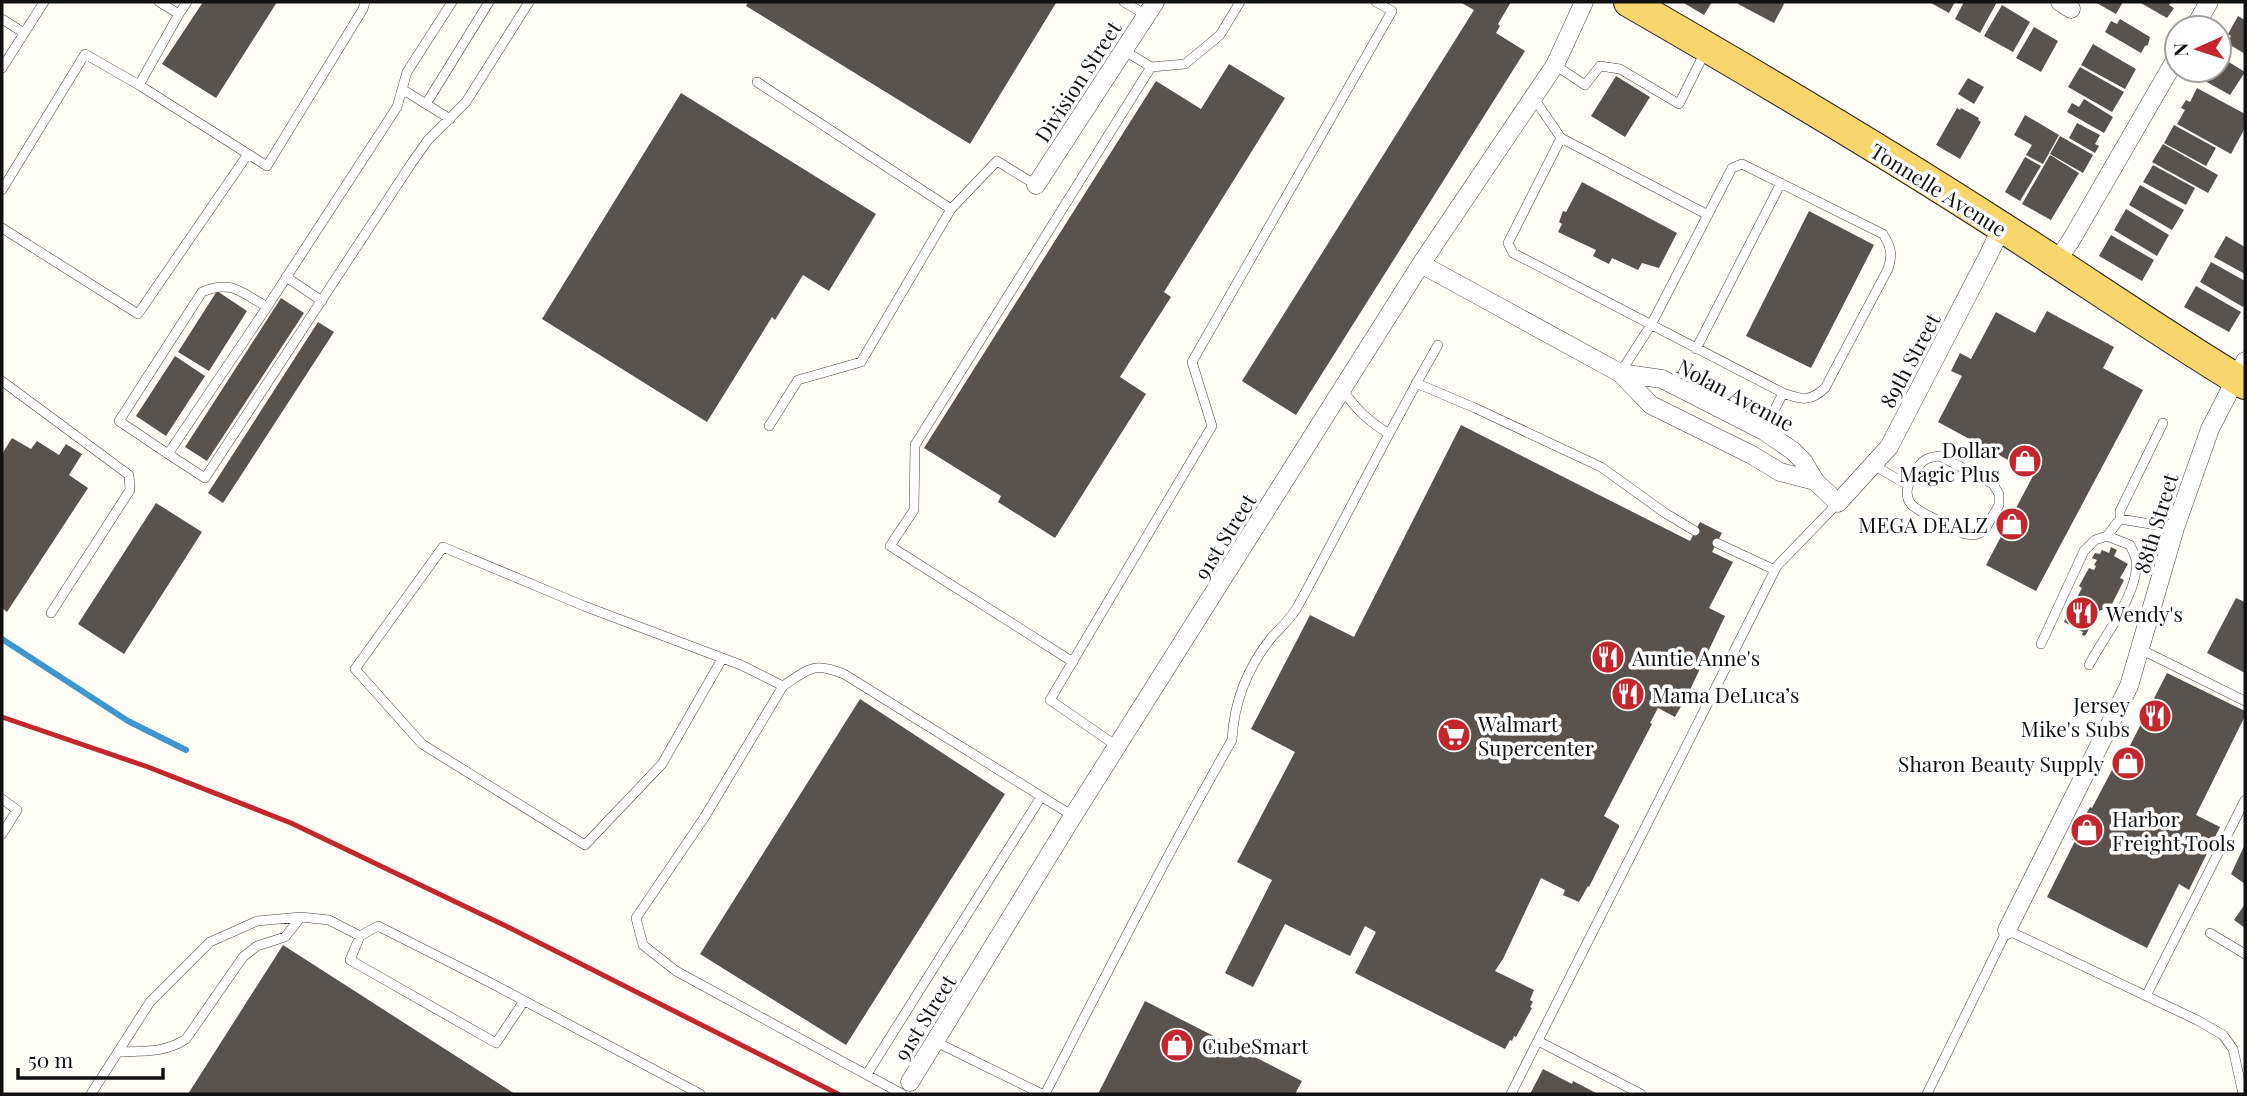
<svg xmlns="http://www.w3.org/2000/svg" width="2247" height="1096" font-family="'Playfair Display',serif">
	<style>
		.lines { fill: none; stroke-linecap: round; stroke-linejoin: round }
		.stream { stroke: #3f96cf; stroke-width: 6 }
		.building { fill: #5a524d }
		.lane-casing { stroke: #444; stroke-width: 10 }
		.street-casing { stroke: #444; stroke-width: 19 }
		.primary-casing { stroke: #222; stroke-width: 32 }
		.lane { stroke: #fff; stroke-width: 9 }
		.street { stroke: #fff; stroke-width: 18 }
		.primary { stroke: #f9d66b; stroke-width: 30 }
		.rail { stroke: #c4262e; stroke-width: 5 }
		.labels { text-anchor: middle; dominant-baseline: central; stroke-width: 7; stroke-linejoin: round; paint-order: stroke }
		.street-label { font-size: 21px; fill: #111; stroke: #fff }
		.poi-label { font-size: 21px; fill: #111; stroke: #fff; text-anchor: start }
	</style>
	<rect width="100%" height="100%" fill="#fffdf5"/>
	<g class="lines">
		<path class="stream" d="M2 639 128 721 186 750"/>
	</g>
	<path class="building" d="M203 2H277L216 98 162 64Z
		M748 2H1054L1056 3 970 144 746 6Z
		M1460 2H1511L1498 24 1500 26 1496 33 1525 51 1296 415 1242 381 1474 10Z
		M1682 2H1712L1704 15Z
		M1739 2H1782L1784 4 1774 23 1738 4Z
		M1929 2H1955L1949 13Z
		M1964 2H1997L1980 33 1955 19Z
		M2095 2H2123L2116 14Z
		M2139 2H2171L2169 5 2174 8 2167 18Z
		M2002 5 2030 22 2013 52 1984 36Z
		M2238 16 2245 20V54L2227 43 2231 36 2228 34Z
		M2120 19 2150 37 2148 45 2145 46 2141 53 2105 32 2111 21 2117 24Z
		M2034 27 2058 41 2041 72 2016 58Z
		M2093 44 2136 69 2125 89 2081 65Z
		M2219 56 2245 72 2230 95 2205 81 2208 75 2206 73 2207 70H2219Z
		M1229 64 1285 98 1164 292 1171 297 1120 377 1146 394 1055 538 998 502 1001 496 924 448 1156 81 1201 109Z
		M2080 67 2124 92 2112 112 2068 87Z
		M1616 76 1650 97 1625 137 1591 116Z
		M1968 78 1984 87 1974 104 1958 94Z
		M2197 88 2245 114V128L2231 154 2177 124 2185 110 2181 108 2186 100 2190 102Z
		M681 93 876 214 829 291 803 275 775 320 772 317 707 422 542 319Z
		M2084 99 2113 117 2104 133 2067 112 2072 103 2079 107Z
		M1957 108 1960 110 1961 108 1979 118 1978 120 1981 122 1960 159 1936 145Z
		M2025 115 2059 135 2043 164 2026 155 2032 145 2014 135Z
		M2077 123 2100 135 2095 144 2099 146 2095 153 2069 138Z
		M2174 125 2216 148 2206 166 2164 143Z
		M2060 136 2093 155 2083 173 2050 154Z
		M2163 144 2218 175 2208 193 2152 162Z
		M2050 155 2079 173 2051 220 2022 204Z
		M2025 157 2041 166 2020 201 2005 192Z
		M2153 165 2195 188 2186 205 2143 182Z
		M1582 182 1677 233 1659 268 1642 263 1638 270 1612 258 1609 264 1593 256 1596 250 1558 232 1562 224 1559 222 1563 211 1566 212Z
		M2140 185 2184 210 2172 230 2129 205Z
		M2126 209 2169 235 2157 256 2114 230Z
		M1809 211 1874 245 1811 368 1746 336Z
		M2111 235 2154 260 2142 281 2099 256Z
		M2226 236 2245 247V274L2214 257Z
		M2211 262 2245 281V304L2243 307 2200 282Z
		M2196 286 2241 312 2229 332 2184 307Z
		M217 291 247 311 209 371 178 352Z
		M281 298 304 313 207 461 185 447Z
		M2047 311 2114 347 2103 368 2143 390 2036 591 1986 565 2034 474 1938 422 1962 376 1951 371 1960 353 1971 359 1996 312 2035 333Z
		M318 322 334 332 223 503 208 493Z
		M175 356 205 376 166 436 136 416Z
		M1461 425 1690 541 1700 522 1722 533 1712 552 1733 562 1709 608 1725 616 1689 692 1675 717 1658 708 1650 723 1652 724 1604 816 1619 825V827L1589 887 1588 886 1579 902 1563 895 1565 890 1541 878 1503 959 1495 971 1534 990 1530 1000 1533 1002 1530 1007 1532 1008 1516 1037 1514 1036 1512 1041 1510 1040 1505 1049 1355 973 1376 932 1365 926 1350 956 1285 924 1253 987 1225 973 1272 880 1237 862 1295 752 1251 729 1310 615 1354 637Z
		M12 438 31 449 37 441 59 455 66 444 82 454 69 475 88 488 7 612 2 608V454Z
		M156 503 202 532 124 654 78 624Z
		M2111 547 2117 550 2114 556 2128 564 2120 578 2124 580 2111 606 2099 611 2085 636 2082 635 2083 632 2064 622 2082 588 2079 586 2089 568 2094 570 2096 566 2094 565 2097 560 2092 558 2095 553 2100 554 2102 550 2109 553Z
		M2236 598 2245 602V673L2207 653Z
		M2167 673 2245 711V716L2196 815 2220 827 2189 890 2179 884 2147 948 2047 897 2075 841 2072 840 2090 807 2092 808 2112 770 2116 773Z
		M860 699 1005 794 846 1045 700 954Z
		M2245 844V884L2231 874Z
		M2245 904V928L2234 920Z
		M283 945 515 1094H188Z
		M1145 1001 1302 1081 1295 1094H1098Z
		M1543 1069 1572 1084 1573 1081 1598 1094H1530Z"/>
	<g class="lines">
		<defs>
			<path id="lane" d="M159 2 179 14 139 85 267 166 363 9 365 2
				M1124 2 1148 16
				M179 14 187 2
				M2 19 24 33
				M1125 51 1151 67
				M1555 65 1585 85 1600 66 1620 69 1679 104 1706 50
				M2 68 44 2
				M757 82 951 209
				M402 89 450 119
				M1533 97 1561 138 1708 215
				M426 104 489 2
				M1561 138 1508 243 1513 253 1783 393C1802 400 1810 402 1825 388L1888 269C1893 255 1891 247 1883 234L1742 164 1732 168 1651 325 1620 373
				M2 190 85 54 139 85
				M2 228 138 314 248 154
				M286 277 322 301
				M267 307C242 293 231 279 202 292L119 421 168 454 267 307 397 107 407 72 452 2
				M1696 349 1781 183
				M2 381 129 475 130 490 51 613
				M1416 383 1475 408 1601 467 1665 513 1695 531
				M1343 390C1356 410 1369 421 1389 434
				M769 426 798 380 861 362 951 209 997 161 1036 185
				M1764 431 1783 393
				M168 454 205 478 411 164 428 140 466 102 529 2
				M1940 456 1993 484 1999 494V505L1984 531 1975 535 1965 534C1954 528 1917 512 1911 504 1903 494 1909 482 1914 473 1921 461 1926 457 1940 456Z
				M1873 465 1908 485
				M2120 519V511L2163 423
				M1717 543 1775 570
				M2041 644 2084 551 2095 540 2107 536 2120 519 2175 528
				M2140 649 2245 701
				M722 659 662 764 585 845 422 744 355 669 443 547 584 606 741 665 783 686 704 818 636 918 643 945 676 971 902 1094
				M1073 662 890 546 914 510 915 445 1151 67 1185 64 1220 35 1240 2
				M2089 665C2103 638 2140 591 2136 561 2136 556 2132 550 2130 545L2107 536
				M783 686C810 668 813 662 844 674L1073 816
				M1118 747 1050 700 1212 426 1192 362 1392 11 1376 2
				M2 799 17 810 2 834
				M2210 933 2245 954
				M360 936 350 960 496 1043 524 1001
				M2146 996 2245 800
				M1538 1041 1641 1094
				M936 1042 1042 1094
				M118 1052C143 1051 165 1053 186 1039L243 957 257 946 285 937 301 917
				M867 1074 1041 797
				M91 1094 150 1002 210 942 257 921 301 917 329 920 360 936 378 926 487 981 700 1094
				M1045 1094C1106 975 1166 856 1232 740 1234 701 1247 668 1272 637 1281 627 1293 617 1299 604 1346 518 1389 430 1438 345
				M1511 1094 1777 566 1838 503
				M1927 1094 2007 930 2197 1020 2223 1035 2233 1049 2243 1094"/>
			<path id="street" d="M2060 2 2071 9
				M2194 28 2209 2
				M1036 185 1155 2
				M2055 263 2070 242 2177 57
				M1421 264 1620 373 1651 405 1752 455 1780 472 1815 481
				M1620 373 1662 379 1764 431 1793 451 1803 461 1815 481 1838 503 1889 447 1988 256 2002 227
				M2007 930 2129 686 2175 528 2210 429 2245 361
				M910 1082 1073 816 1421 264 1555 65 1584 2"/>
			<path id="primary" d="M1629 2C1754 74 1879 148 2000 226 2082 278 2162 334 2245 384"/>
		</defs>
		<use href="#lane" class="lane-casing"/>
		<use href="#street" class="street-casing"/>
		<use href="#primary" class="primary-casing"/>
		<use href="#lane" class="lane"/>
		<use href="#street" class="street"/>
		<use href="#primary" class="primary"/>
		<path class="rail" d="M2 717 148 767 291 823 508 927 838 1094"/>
	</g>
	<defs>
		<symbol id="shop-disc" viewBox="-11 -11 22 22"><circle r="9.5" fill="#c4262e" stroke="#fff"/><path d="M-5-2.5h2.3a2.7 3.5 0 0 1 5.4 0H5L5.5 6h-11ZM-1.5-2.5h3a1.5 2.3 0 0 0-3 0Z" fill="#fff"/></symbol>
		<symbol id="restaurant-disc" viewBox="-11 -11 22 22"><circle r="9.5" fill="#c4262e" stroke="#fff"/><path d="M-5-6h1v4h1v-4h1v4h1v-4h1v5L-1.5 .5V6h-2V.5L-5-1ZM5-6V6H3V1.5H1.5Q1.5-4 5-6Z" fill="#fff"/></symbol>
		<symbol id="supermarket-disc" viewBox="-11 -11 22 22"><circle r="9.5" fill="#c4262e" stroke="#fff"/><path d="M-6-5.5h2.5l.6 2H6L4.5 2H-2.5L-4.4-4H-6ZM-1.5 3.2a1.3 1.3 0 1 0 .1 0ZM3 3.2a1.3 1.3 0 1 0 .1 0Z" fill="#fff"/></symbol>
	</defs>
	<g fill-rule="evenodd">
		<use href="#shop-disc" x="2006" y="442" width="38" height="38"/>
		<use href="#shop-disc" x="1993" y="505" width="38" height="38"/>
		<use href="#restaurant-disc" x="2063" y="594" width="38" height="38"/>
		<use href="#restaurant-disc" x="1589" y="638" width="38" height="38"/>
		<use href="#restaurant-disc" x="1609" y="675" width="38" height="38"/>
		<use href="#restaurant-disc" x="2136" y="697" width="38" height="38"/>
		<use href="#supermarket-disc" x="1435" y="716" width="38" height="38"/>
		<use href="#shop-disc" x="2109" y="744" width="38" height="38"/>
		<use href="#shop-disc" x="2068" y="811" width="38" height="38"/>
		<use href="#shop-disc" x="1158" y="1026" width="38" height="38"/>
	</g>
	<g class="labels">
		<g class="street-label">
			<text transform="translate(1077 81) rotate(-57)">Division Street</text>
			<text transform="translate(1939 189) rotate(32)">Tonnelle Avenue</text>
			<text transform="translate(1909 360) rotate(-62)">89th Street</text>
			<text transform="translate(1736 394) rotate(28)">Nolan Avenue</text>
			<text transform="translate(2155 523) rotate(-73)">88th Street</text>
			<text transform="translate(1224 536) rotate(-58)">91st Street</text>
			<text transform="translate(924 1017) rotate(-58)">91st Street</text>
		</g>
		<g class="poi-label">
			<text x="2000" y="449" text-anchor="end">Dollar<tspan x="2000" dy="24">Magic Plus</tspan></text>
			<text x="1988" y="524" text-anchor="end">MEGA DEALZ</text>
			<text x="2106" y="613">Wendy's</text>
			<text x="1632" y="657">Auntie Anne's</text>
			<text x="1652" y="694">Mama DeLuca’s</text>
			<text x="2130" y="704" text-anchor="end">Jersey<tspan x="2130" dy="24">Mike's Subs</tspan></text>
			<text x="1478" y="723">Walmart<tspan x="1478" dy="24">Supercenter</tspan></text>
			<text x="2104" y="763" text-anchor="end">Sharon Beauty Supply</text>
			<text x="2112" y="818">Harbor<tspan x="2112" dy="24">Freight Tools</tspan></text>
			<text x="1202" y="1045">CubeSmart</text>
		</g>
	</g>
	<rect width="2247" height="1096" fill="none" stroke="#111111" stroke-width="7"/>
	<g transform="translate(2198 49) rotate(267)"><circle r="33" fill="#ffffff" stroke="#a0a0a0" stroke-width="2"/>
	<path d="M0-5L12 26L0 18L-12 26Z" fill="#c4262e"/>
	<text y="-10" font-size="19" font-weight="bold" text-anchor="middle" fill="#111111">N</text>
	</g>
	<path d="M18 1068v10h145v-10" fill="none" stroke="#111111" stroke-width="3.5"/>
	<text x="28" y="1068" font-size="21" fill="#111111" stroke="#ffffff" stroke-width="5" paint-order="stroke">50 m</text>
</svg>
